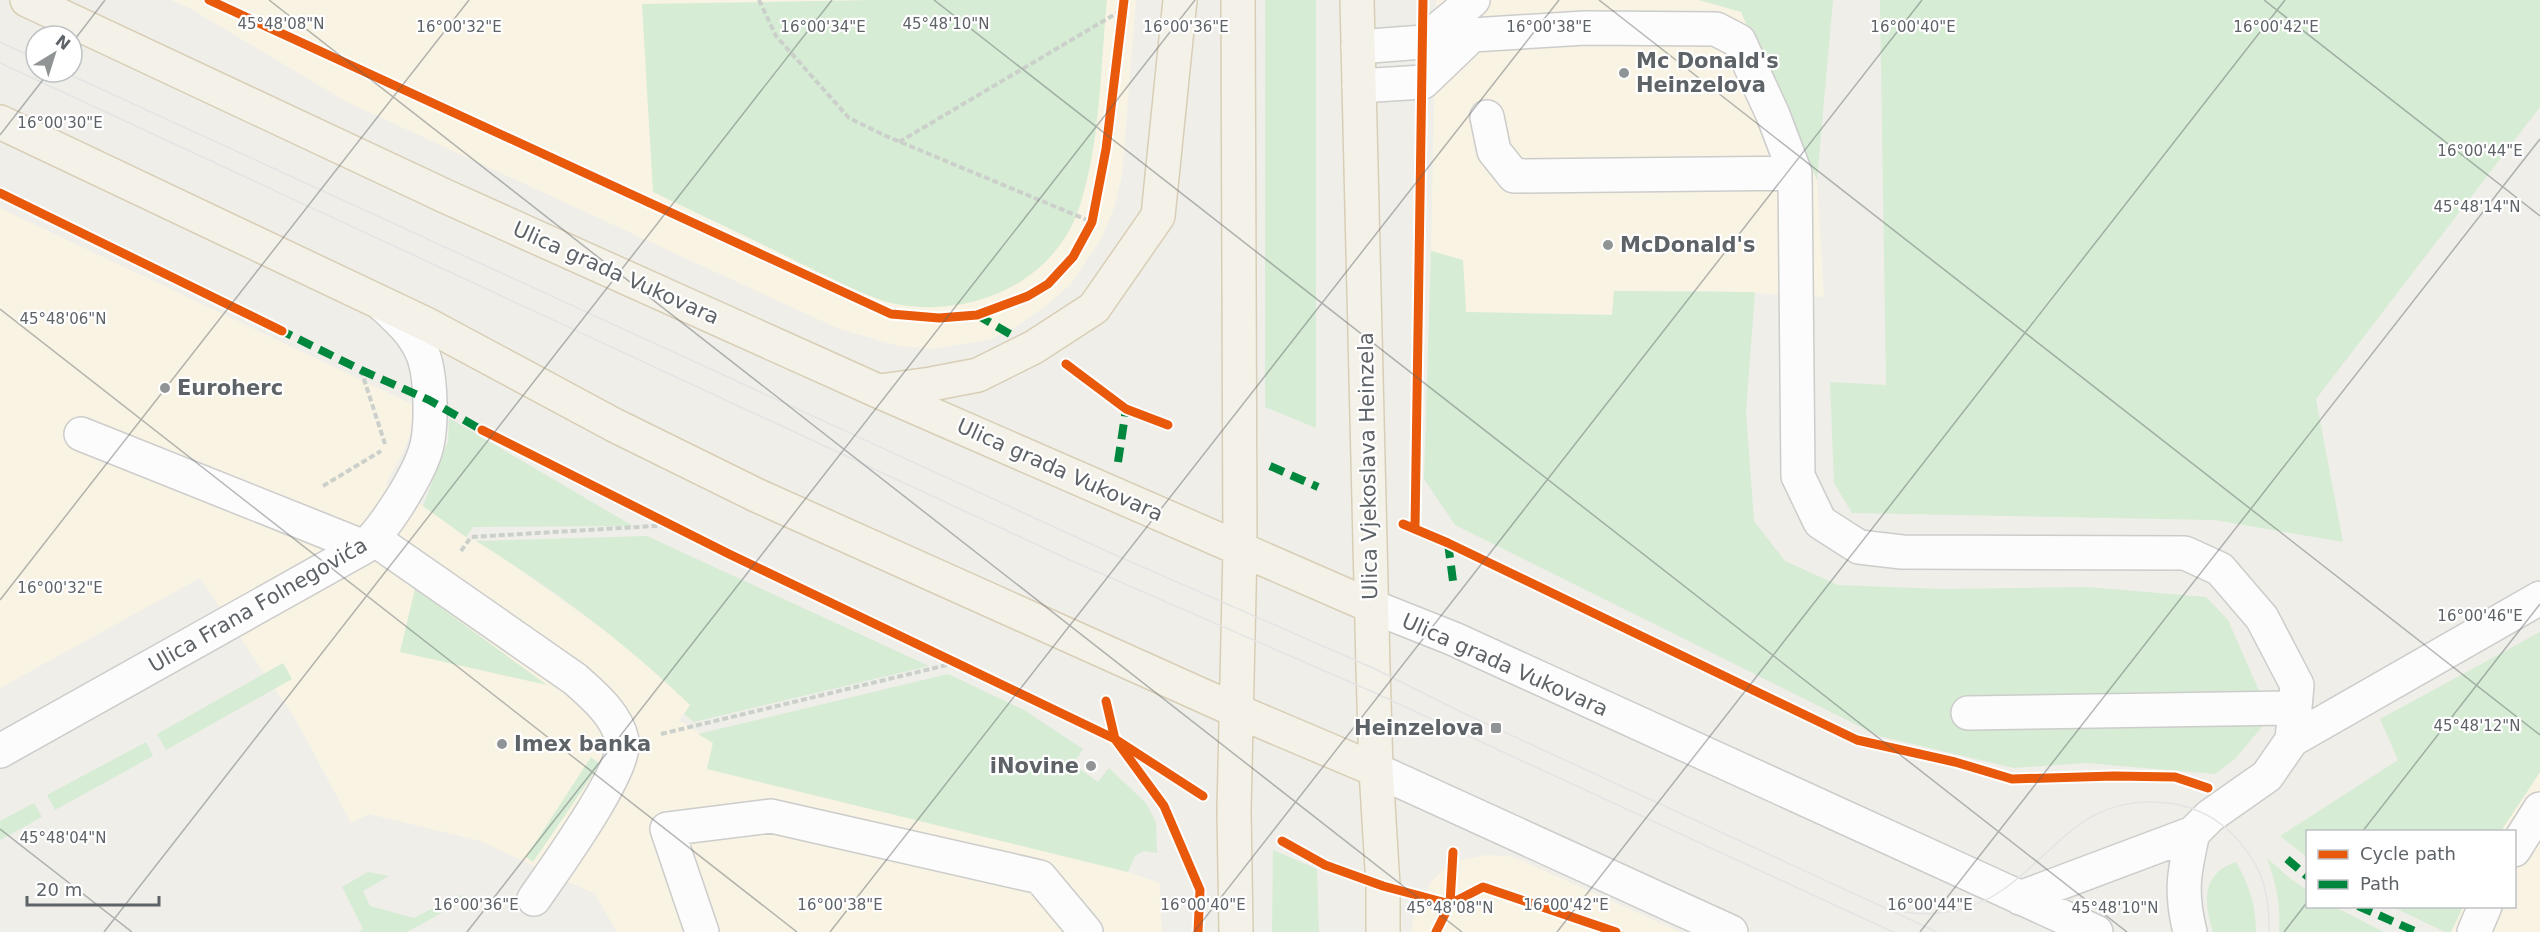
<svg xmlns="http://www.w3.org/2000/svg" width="2540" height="932" font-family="'DejaVu Sans',sans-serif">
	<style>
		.commercial { fill: #f8f3e3 }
		.green { fill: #d7ecd4 }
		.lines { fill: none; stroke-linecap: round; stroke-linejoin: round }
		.minor-casing { stroke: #cccccb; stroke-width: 36 }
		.major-casing { stroke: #d8ceb5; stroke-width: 36 }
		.path { stroke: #cbd0cb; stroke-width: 4; stroke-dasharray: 6 3; stroke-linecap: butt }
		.minor { stroke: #fdfcfc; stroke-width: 33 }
		.major { stroke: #f4f1e9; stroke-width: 33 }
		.tram { stroke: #e4e4e4; stroke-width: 1.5 }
		.quiet { stroke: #00873e; stroke-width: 8; stroke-dasharray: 15 8; stroke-linecap: butt }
		.cycleway-casing { stroke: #fff; stroke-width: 13 }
		.cycleway { stroke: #e8590c; stroke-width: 9 }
		.ticks { fill: none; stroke: #5e6368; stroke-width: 1.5; stroke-opacity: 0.45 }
		.poi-dot { fill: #919495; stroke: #fff; stroke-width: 2 }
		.labels { text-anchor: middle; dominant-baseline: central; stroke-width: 4.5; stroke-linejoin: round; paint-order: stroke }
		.poi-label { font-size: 21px; font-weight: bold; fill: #5e6368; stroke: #fff; text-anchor: start }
		.street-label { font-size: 21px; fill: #5e6368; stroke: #fff }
		.ticks-label { font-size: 15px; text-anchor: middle; fill: #5e6368; stroke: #fff; stroke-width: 4.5; stroke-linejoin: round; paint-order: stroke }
	</style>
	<rect width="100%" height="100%" fill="#efeee9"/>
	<path class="commercial" d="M171 0H1136L1122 176 1113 211 1101 239 1071 284 1047 305 1019 325 991 339 934 349 899 346 839 329 347 102 191 9Z
		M1436 0H1699L1741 12 1817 180 1824 297 1714 291H1614L1612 315 1465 312 1463 260 1431 251Z
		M0 208 416 406 413 427 403 453 386 483 423 506 466 537 476 541 499 555 607 632 643 661 691 705 679 720 713 743 707 769 1128 872 1160 883 1162 932H617L595 894 480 841 369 814 351 823 296 720 200 578 0 688Z
		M2540 772V932H2451L2463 907 2514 906V832L2501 831Z
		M1485 855 1508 856 1523 861 1680 932H1411L1414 916 1431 882 1443 870 1461 860Z"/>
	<path class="green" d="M874 0H1107C1100 69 1101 145 1078 211 1051 285 969 318 896 304 870 299 829 277 804 265 754 240 703 216 653 192L642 4Z
		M1265 0H1316V428L1265 407Z
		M1699 0H1833L1817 180 1741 12Z
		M1880 0H2540V107L2316 399 2343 542 2214 520 1852 513 1834 483 1830 382 1886 385Z
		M1431 251 1463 260 1466 312 1612 315 1614 291 1755 292 1746 412 1754 521 1785 561 1838 585 1943 589 2087 587 2206 597 2228 620 2261 695 2267 721 2235 759 2215 774 2086 763 2014 768 1879 736 1455 525 1424 479Z
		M449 418 633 526 473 527 466 537 423 506 448 441Z
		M647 536 929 666 694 722 684 714 690 705C626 643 552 588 476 541Z
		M415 589 547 685 400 652Z
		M2540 632V772L2501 831 2308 832 2307 857 2280 836 2398 760 2380 719Z
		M283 663 292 679 166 750 157 734Z
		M948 674 1024 710 1083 749 1073 764 1098 782 1109 768 1146 803 1156 822 1157 853 1143 851 1135 856 1128 872 707 769 713 743 698 734Z
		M146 742 153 756 55 810 47 795Z
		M591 757 600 764 533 862 526 857Z
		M34 803 42 817 0 840V821Z
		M1273 850 1317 869 1319 932H1272Z
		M2267 858 2291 879 2307 890 2308 906 2335 907 2384 932H2279C2281 906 2276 883 2267 858Z
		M2236 862C2249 885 2256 905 2256 932H2213C2203 902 2202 873 2236 862Z
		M368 872 389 876 363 891 370 906 414 918 458 895 469 898 407 932H358L363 929 342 887Z
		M2393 907H2463L2451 932H2445Z"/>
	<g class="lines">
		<defs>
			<path id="minor" d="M1358 47 1423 42 1473 0
				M1359 86 1423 82 1472 35 1585 28 1716 29 1739 41 1773 115 1795 173 1798 476 1820 522 1859 547 1902 552 2185 553 2220 569 2262 618 2297 685 2292 740
				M1487 117 1494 151 1514 176 1795 173
				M81 434 364 547
				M374 539 575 679C593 695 617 715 622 740 628 769 553 871 534 899
				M1371 606 1454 639 2096 932
				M1968 713 2295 708
				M0 751 364 547C384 530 415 480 424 455 433 432 432 372 421 350 412 331 397 318 382 304
				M1376 770 1731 932
				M2193 833 2210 816 2267 776 2292 740 2540 598
				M2514 850 2540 809
				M2020 898 2193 833C2184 872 2180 892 2190 932
				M702 932 667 829 771 816 1040 877 1086 932
				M2474 932 2485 906"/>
			<path id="major" d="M27 0 447 197 878 391 1371 606
				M1357 0 1373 668 1376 770 1383 886V932
				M0 122 428 325 614 425 756 495 1237 711 1376 770
				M880 391 931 384 978 375 1034 347 1094 308 1158 216 1180 0
				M1236 932 1234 811 1240 549 1238 0"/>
		</defs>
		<use href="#minor" class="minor-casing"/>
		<use href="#major" class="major-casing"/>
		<path class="path" d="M759 0 776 36 849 118 886 136 1092 222
			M899 142 1122 10
			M361 370 385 444
			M323 486 381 451
			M461 551 471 537 671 525
			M661 734 955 663
			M1610 929V932"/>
		<use href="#minor" class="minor"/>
		<use href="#major" class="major"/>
		<path class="tram" d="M0 42 36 59
			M0 63 1070 560 1373 692 1893 932
			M64 72 1113 554 1373 668 1461 712 1937 932
			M1904 912C1941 917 1973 911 2004 889 2061 848 2084 794 2167 803 2189 805 2212 815 2228 830 2260 860 2270 889 2269 932"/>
		<path class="quiet" d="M977 315 1010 334
			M278 329 361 370 429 400 487 433
			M1118 462 1126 409
			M1270 466 1318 487
			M1448 543 1453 581
			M2287 859 2308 877
			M2358 906 2417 932"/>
		<defs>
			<path id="cycleway" d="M209 0 891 314 939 318 977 315 1028 296 1048 284 1073 257 1092 222 1106 149 1124 0
				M0 193 282 331
				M1066 364 1126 409 1168 425
				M482 430 729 554 1115 739 1203 796
				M1403 524 1448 543 1857 740 1955 762 2012 779 2114 776 2175 777 2208 788
				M1415 529 1423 0
				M1106 701 1115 739 1164 806 1200 890 1198 932
				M1282 841 1325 865 1383 886 1450 904 1483 887 1616 932
				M1436 932 1450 904 1453 852"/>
		</defs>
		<use href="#cycleway" class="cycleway-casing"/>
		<use href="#cycleway" class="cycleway"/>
	</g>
	<path class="ticks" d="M269 0 1462 932M934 0 2127 932M1599 0 2540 735M2264 0 2540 216M72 43 105 0M0 135 49 72M0 309 797 932M0 600 469 0M0 829 132 932M2362 832 2540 604M104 932 832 0M467 932 1195 0M830 932 1559 0M1194 932 1922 0M1557 932 2285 0M1920 932 2540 139M2284 932 2308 901"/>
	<g class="poi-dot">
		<circle cx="1624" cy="73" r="6"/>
		<circle cx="1608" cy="245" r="6"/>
		<circle cx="165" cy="388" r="6"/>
		<rect x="1490" y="722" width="12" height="12" rx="3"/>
		<circle cx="502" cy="744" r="6"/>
		<circle cx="1091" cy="766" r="6"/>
	</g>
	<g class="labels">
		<g class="poi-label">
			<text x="1636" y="61">Mc Donald's<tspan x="1636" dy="24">Heinzelova</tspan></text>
			<text x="1620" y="245">McDonald's</text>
			<text x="177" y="388">Euroherc</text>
			<text x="1484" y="728" text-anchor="end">Heinzelova</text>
			<text x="514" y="744">Imex banka</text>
			<text x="1079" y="766" text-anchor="end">iNovine</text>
		</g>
		<g class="street-label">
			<text transform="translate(616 273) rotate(24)">Ulica grada Vukovara</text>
			<text transform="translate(1368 466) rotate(-91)">Ulica Vjekoslava Heinzela</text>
			<text transform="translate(1060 470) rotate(24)">Ulica grada Vukovara</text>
			<text transform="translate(258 605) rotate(-30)">Ulica Frana Folnegovića</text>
			<text transform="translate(1505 665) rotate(24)">Ulica grada Vukovara</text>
		</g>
	</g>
	<g class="ticks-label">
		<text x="281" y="29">45°48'08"N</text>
		<text x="946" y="29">45°48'10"N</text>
		<text x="459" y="32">16°00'32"E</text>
		<text x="823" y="32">16°00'34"E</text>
		<text x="1186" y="32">16°00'36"E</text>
		<text x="1549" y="32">16°00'38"E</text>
		<text x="1913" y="32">16°00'40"E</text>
		<text x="2276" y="32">16°00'42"E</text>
		<text x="60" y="128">16°00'30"E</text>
		<text x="2480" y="156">16°00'44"E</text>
		<text x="2477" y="212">45°48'14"N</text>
		<text x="63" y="324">45°48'06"N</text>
		<text x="60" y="593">16°00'32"E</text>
		<text x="2480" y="621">16°00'46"E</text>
		<text x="2477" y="731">45°48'12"N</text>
		<text x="63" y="843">45°48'04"N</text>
		<text x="476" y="910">16°00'36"E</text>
		<text x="840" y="910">16°00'38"E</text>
		<text x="1203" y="910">16°00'40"E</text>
		<text x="1566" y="910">16°00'42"E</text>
		<text x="1930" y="910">16°00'44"E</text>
		<text x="1450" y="913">45°48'08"N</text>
		<text x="2115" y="913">45°48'10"N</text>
	</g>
	<rect x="2306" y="830" width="210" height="78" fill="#ffffff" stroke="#bfc1c3" stroke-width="1.5"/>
	<rect x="2318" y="850" width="30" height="9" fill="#e8590c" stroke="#bfc1c3" stroke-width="1.5"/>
	<text x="2360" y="860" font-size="18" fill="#5e6368">Cycle path</text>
	<rect x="2318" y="880" width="30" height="9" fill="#00873e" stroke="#bfc1c3" stroke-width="1.5"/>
	<text x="2360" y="890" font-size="18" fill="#5e6368">Path</text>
	<g transform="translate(54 54) rotate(38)"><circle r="28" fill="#ffffff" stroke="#bfc1c3" stroke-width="1.5"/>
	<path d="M0-4.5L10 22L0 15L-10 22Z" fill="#919495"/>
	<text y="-9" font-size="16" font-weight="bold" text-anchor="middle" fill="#5e6368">N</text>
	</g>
	<path d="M27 896v9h132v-9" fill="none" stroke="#5e6368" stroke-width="3"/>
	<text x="36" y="896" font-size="18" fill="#5e6368" stroke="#ffffff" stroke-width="4.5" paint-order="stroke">20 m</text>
</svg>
